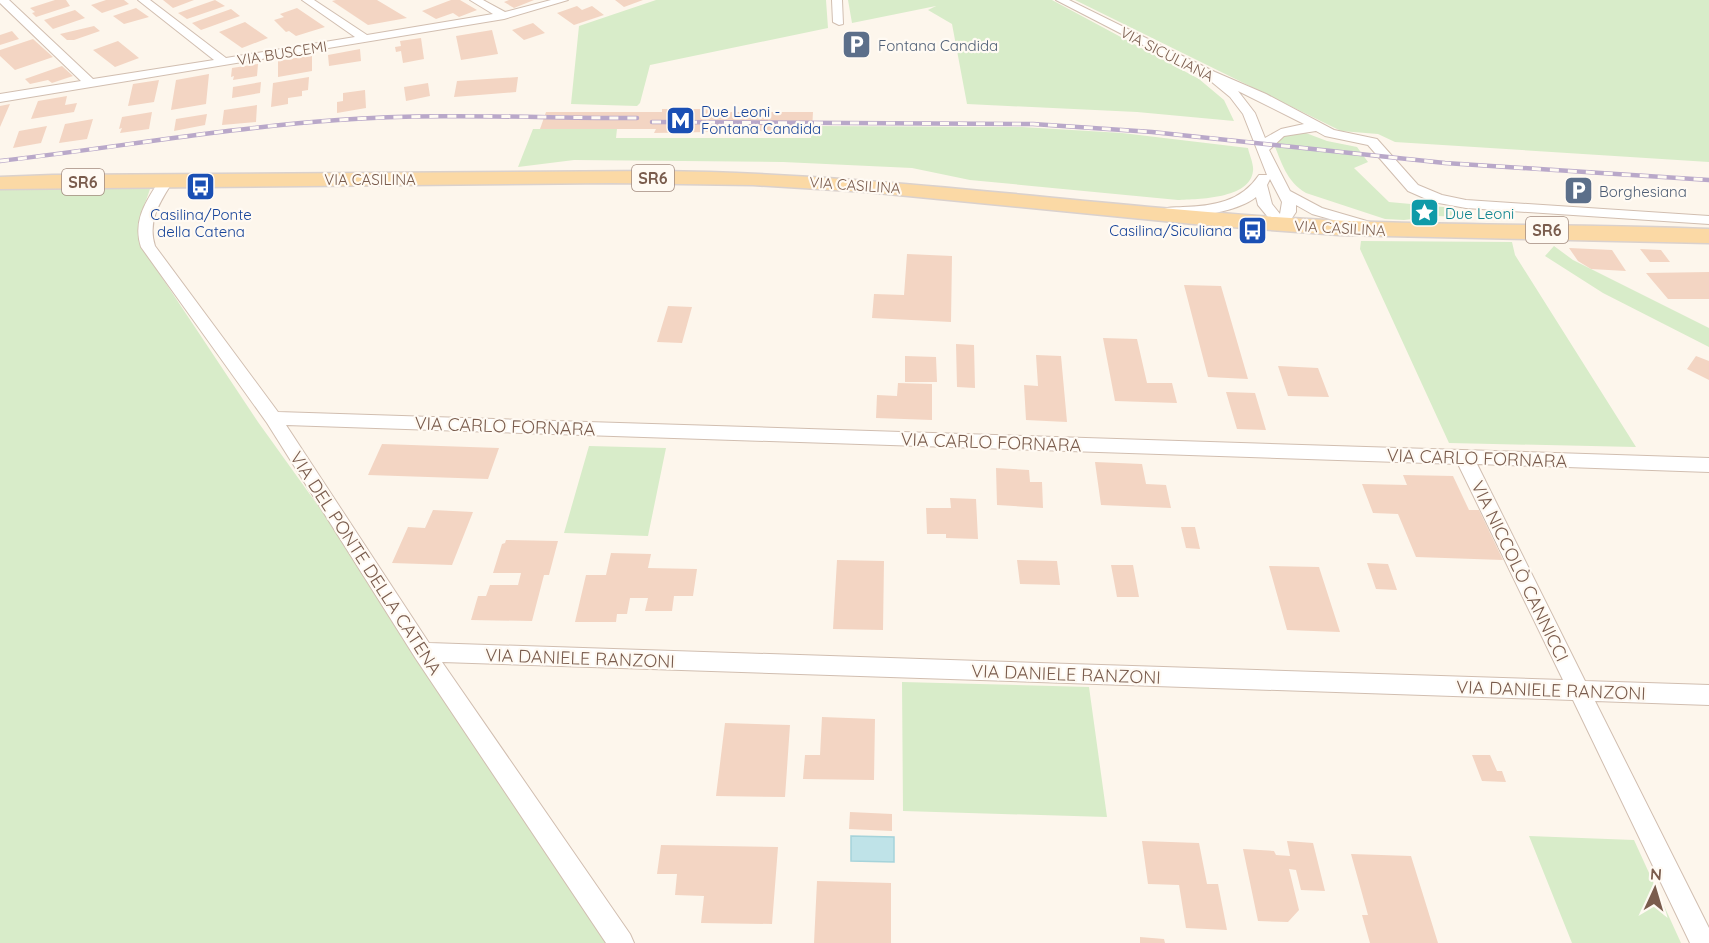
<svg xmlns="http://www.w3.org/2000/svg" width="1709" height="943" font-family="Quicksand,sans-serif">
	<style>
		.green { fill: #d8ecc9 }
		.water { fill: #bfe3e8; stroke: #a5d3da; stroke-width: 1.5 }
		.building { fill: #f3d5c3 }
		.lines { fill: none; stroke-linecap: round; stroke-linejoin: round }
		.minor-casing { stroke: #d1beb0; stroke-width: 2 }
		.primary-casing { stroke: #dad1cd; stroke-width: 3 }
		.minor { fill: #fff; fill-rule: evenodd }
		.primary { fill: #fbd9a5; fill-rule: evenodd }
		.rail-casing { stroke: #b9a8c9; stroke-width: 4.5 }
		.rail { stroke: #fffaf3; stroke-width: 3; stroke-dasharray: 9; stroke-linecap: butt }
		.labels { text-anchor: middle; dominant-baseline: central; stroke-width: 4.5; stroke-linejoin: round; paint-order: stroke }
		.far-service-label { font-size: 15px; fill: #4e5e75; stroke: #fffaf3; text-anchor: start }
		.far-street-label { font-size: 15px; fill: #7a5c4d; stroke: #fffaf3 }
		.far-transit-label { font-size: 15px; fill: #164399; stroke: #fffaf3; text-anchor: start }
		.far-culture-label { font-size: 15px; fill: #0d838f; stroke: #fffaf3; text-anchor: start }
		.shield { fill: #fffaf3; stroke: #a28b7f; stroke-width: 1.5 }
		.shield-label { font-size: 16px; font-weight: bold; fill: #7a5c4d }
		.street-label { font-size: 18px; fill: #7a5c4d; stroke: #fffaf3 }
	</style>
	<rect width="100%" height="100%" fill="#fdf6ec"/>
	<path class="green" d="M656 0H826L828 28 650 65 640 103 637 106 571 104 579 26Z
		M848 0H1052L1199 79 1224 100 1234 121 1137 112 967 104 952 24 928 10 936 6 852 23Z
		M1075 0H1709V162L1395 142 1378 134 1341 131Z
		M812 126 1022 127 1122 133 1248 148C1249 154 1254 164 1253 171 1250 199 1198 199 1178 200L970 180 912 168 783 162 574 160 518 167 533 129H617L616 138H811Z
		M1298 130 1327 141 1357 147 1368 162 1354 168 1389 202 1444 207 1465 217 1437 216 1404 220 1385 219 1306 193C1286 181 1282 163 1273 142L1275 138Z
		M0 189H150C141 217 131 227 147 255L258 422 423 652 621 943H0Z
		M1361 241 1512 242 1515 255 1636 447 1449 443 1360 249Z
		M1554 246 1573 260 1709 328V347L1603 293 1545 256Z
		M589 446 666 448 648 536 564 533Z
		M902 682 1089 687 1107 817 903 811Z
		M1529 836 1634 840 1681 943H1572Z"/>
	<path class="water" d="M851 836 894 837V862L851 861Z"/>
	<path class="building" d="M55 0H66L70 6 36 17 32 13 35 12 30 8Z
		M106 0H124L129 4 102 13 91 5Z
		M163 0H194L173 8Z
		M215 0 225 6 187 19 178 13Z
		M336 0H377L407 18 368 25 332 1Z
		M451 0H460L477 10 459 17 453 13 436 19 422 11Z
		M509 0H534L514 8 504 2Z
		M615 0H643L624 7Z
		M577 6 582 10 592 6 604 15 574 25 557 13Z
		M136 8 149 17 124 24 113 16Z
		M297 8 325 27 296 36 289 31 286 32 274 20 284 17 280 14Z
		M231 9 240 16 201 30 192 23Z
		M75 10 85 18 53 29 44 20Z
		M245 22 268 38 242 48 219 32Z
		M533 23 545 33 524 40 512 30Z
		M94 26 100 31 74 40H67L60 34Z
		M492 30 498 54 461 60 456 36Z
		M12 31 19 39 0 45V35Z
		M421 38 424 59 403 63 401 51 396 52 395 47 401 46 400 41Z
		M33 39 53 57 15 70 0 56V50Z
		M118 41 139 58 115 67 93 50Z
		M360 49 361 61 329 66 328 55Z
		M312 55V71L278 77V61Z
		M258 64 257 76 233 80 234 76 231 77 232 68Z
		M62 66 73 76 52 83 48 80 30 84 25 79Z
		M209 74 206 104 171 110 176 80Z
		M309 77 308 90 302 91V96L288 98V104L271 107 273 83Z
		M518 77 516 92 454 97 457 81Z
		M159 80 154 102 128 106 133 84Z
		M261 82 260 93 232 98 233 87Z
		M428 83 430 96 406 101 404 87Z
		M365 90 366 108 337 113V102L343 101V93Z
		M67 96 65 105 77 103 74 112 31 119 38 101Z
		M10 104 0 127V106Z
		M257 105 256 122 222 125 224 110Z
		M662 109H713V112H813L812 130 654 133 656 129H540L546 112H662Z
		M152 112 149 129 120 133 122 128 119 129 122 117Z
		M207 114 205 125 174 131 176 119Z
		M93 119 87 139 59 143 65 124Z
		M47 126 41 143 13 148 19 131Z
		M1569 248 1612 250 1626 271 1591 269 1578 261Z
		M1640 249 1661 250 1670 262H1650Z
		M907 254 952 256 951 322 872 318 874 294 904 295Z
		M1709 272V299H1668L1646 273Z
		M1184 285 1221 286 1248 379 1208 377Z
		M668 306 692 307 682 343 657 342Z
		M1103 338 1137 339 1147 383H1172L1177 403 1115 401Z
		M956 344 974 345 975 388 957 387Z
		M1036 355 1061 356 1067 422 1026 420 1024 385 1038 386Z
		M905 356 936 357 937 382H905Z
		M1696 356 1709 361V380L1687 369Z
		M1278 366 1318 368 1329 397 1288 396Z
		M898 383 932 384V420L876 418 877 395 897 396Z
		M1226 392 1255 393 1266 430 1237 429Z
		M382 444 499 448 488 479 368 475Z
		M1095 462 1142 464 1146 484 1166 485 1171 508 1101 505Z
		M996 468 1029 470 1030 482H1042L1043 508 997 505Z
		M1403 475 1453 476 1469 510H1479L1503 560 1416 557 1398 514 1373 513 1362 484 1407 485Z
		M950 498 976 499 978 539 946 538V534H927L926 508H951Z
		M433 510 473 512 452 565 392 563 408 527 425 528Z
		M1181 527H1195L1200 549 1186 548Z
		M506 540 558 541 549 575H544L532 621 471 620 478 596H486L490 585H518L521 573H493L502 544 505 543Z
		M611 553 651 554 648 568 697 569 693 596H674L672 611H645L648 598H630L627 614H617L616 622H575L586 575H606Z
		M837 560 884 561 883 630 833 629Z
		M1017 560 1057 561 1060 585 1020 584Z
		M1367 563 1388 564 1397 590 1376 589Z
		M1111 565H1133L1139 597H1117Z
		M1269 566 1319 567 1340 632 1287 630Z
		M822 717 875 719 874 780 803 779 805 755H820Z
		M725 723 790 725 785 797 716 796Z
		M1472 755H1490L1497 771H1502L1506 782 1482 781Z
		M850 812 892 814V831L849 829Z
		M1142 841 1199 843 1207 884H1218L1227 930 1186 928 1179 885 1148 884Z
		M1287 841 1313 843 1325 891 1301 890 1296 870 1289 869 1299 910 1288 922 1258 921 1243 849 1274 851 1276 855 1290 856Z
		M661 845 778 847 772 924 701 923 704 896 675 895 677 874H657Z
		M1351 854 1411 856 1438 943H1370L1362 915H1368Z
		M817 881 891 883V943H814Z
		M1140 937 1164 939 1165 943H1140Z"/>
	<g class="lines">
		<defs>
			<path id="minor" d="M0 0H9L93 79 214 60 138 0H150L226 58 355 37 302 0H314L367 35 493 14 470 0H483L505 12 551 0H568L504 19 0 102V94L81 81 0 3Z
				M832 0H842L843 24 839 25 833 22Z
				M1056 0H1069L1215 72 1266 94 1334 130 1377 139 1418 185 1442 195 1466 200 1709 216V224L1466 208 1433 202 1408 191 1368 145 1325 136 1316 131 1284 136 1269 150 1290 191 1322 208 1377 224 1379 227 1377 230 1372 231 1312 214 1296 205V212L1286 227H1276L1258 205 1256 197C1238 212 1185 221 1162 215L1160 212C1166 206 1174 208 1183 207 1213 206 1241 202 1259 175H1267L1243 114 1230 97 1207 78ZM1238 91 1304 124 1281 129 1265 138 1255 113ZM1270 179 1282 202 1280 214 1272 204 1267 185Z
				M166 177 173 181C160 202 147 221 155 246L278 412 1709 458V472L1477 464 1585 681 1709 685V705L1595 701 1709 928V943H1690L1573 700 442 662 630 934 634 943H606L416 659 267 423 141 247C132 220 147 200 161 178ZM286 425 1458 464 1563 680 429 643Z"/>
			<path id="primary" d="M658 171C866 173 1068 203 1275 217 1420 227 1564 223 1709 229V243L1339 235 1204 225 867 192 753 185 611 183 0 189V177L53 175Z"/>
		</defs>
		<use href="#minor" class="minor-casing"/>
		<use href="#primary" class="primary-casing"/>
		<use href="#minor" class="minor"/>
		<use href="#primary" class="primary"/>
		<defs>
			<path id="rail" d="M652 122 1033 124 1152 132 1445 163 1709 180
				M0 161C113 148 225 128 338 120 437 113 537 118 637 118"/>
		</defs>
		<use href="#rail" class="rail-casing"/>
		<use href="#rail" class="rail"/>
	</g>
	<defs>
		<symbol id="parking-square" viewBox="-11 -11 22 22"><rect x="-9" y="-9" width="18" height="18" rx="4" fill="#5c6f8a" stroke="#fffaf3"/><path d="M-3.5-5.5H1a3.5 3.5 0 0 1 0 7H-1V5.5H-3.5ZM-1-3.4V-.6H.8a1.4 1.4 0 0 0 0-2.8Z" fill="#fff"/></symbol>
		<symbol id="metro-square" viewBox="-11 -11 22 22"><rect x="-9" y="-9" width="18" height="18" rx="4" fill="#1a4fb4" stroke="#fffaf3"/><path d="M-5.5 5V-5H-3L0 0L3-5H5.5V5H3V-.5L0 4L-3-.5V5Z" fill="#fff"/></symbol>
		<symbol id="bus-square" viewBox="-11 -11 22 22"><rect x="-9" y="-9" width="18" height="18" rx="4" fill="#1a4fb4" stroke="#fffaf3"/><path d="M-5-6H5V4H4V6H2V4H-2V6H-4V4H-5ZM-3.5-4V0h7V-4ZM-3.5 1.2v1.5H-2V1.2ZM2 1.2v1.5H3.5V1.2Z" fill="#fff"/></symbol>
		<symbol id="sight-square" viewBox="-11 -11 22 22"><rect x="-9" y="-9" width="18" height="18" rx="4" fill="#0f9aa8" stroke="#fffaf3"/><path d="M0-6L1.8-2.2L6-1.7L2.9 1.2L3.7 5.4L0 3.3L-3.7 5.4L-2.9 1.2L-6-1.7L-1.8-2.2Z" fill="#fff"/></symbol>
	</defs>
	<g fill-rule="evenodd">
		<use href="#parking-square" x="840" y="28" width="33" height="33"/>
		<use href="#metro-square" x="664" y="104" width="33" height="33"/>
		<use href="#bus-square" x="184" y="170" width="33" height="33"/>
		<use href="#parking-square" x="1562" y="174" width="33" height="33"/>
		<use href="#sight-square" x="1408" y="196" width="33" height="33"/>
		<use href="#bus-square" x="1236" y="214" width="33" height="33"/>
	</g>
	<g class="labels">
		<g class="far-service-label">
			<text x="878" y="45">Fontana Candida</text>
			<text x="1599" y="191">Borghesiana</text>
		</g>
		<g class="far-street-label">
			<text transform="translate(282 53) rotate(-9)">VIA BUSCEMI</text>
			<text transform="translate(1167 54) rotate(27)">VIA SICULIANA</text>
			<text x="370" y="179">VIA CASILINA</text>
			<text transform="translate(855 185) rotate(4)">VIA CASILINA</text>
			<text transform="translate(1340 228) rotate(3)">VIA CASILINA</text>
		</g>
		<g class="far-transit-label">
			<text x="701" y="111">Due Leoni -<tspan x="701" dy="17">Fontana Candida</tspan></text>
			<text x="201" y="214" text-anchor="middle">Casilina/Ponte<tspan x="201" dy="17">della Catena</tspan></text>
			<text x="1232" y="230" text-anchor="end">Casilina/Siculiana</text>
		</g>
		<g class="far-culture-label">
			<text x="1445" y="213">Due Leoni</text>
		</g>
		<g class="shield">
			<rect x="632" y="165" width="42" height="26" rx="4.5"/>
			<rect x="62" y="169" width="42" height="26" rx="4.5"/>
			<rect x="1526" y="217" width="42" height="26" rx="4.5"/>
		</g>
		<g class="shield-label">
			<text x="653" y="178">SR6</text>
			<text x="83" y="182">SR6</text>
			<text x="1547" y="230">SR6</text>
		</g>
		<g class="street-label">
			<text transform="translate(505 426) rotate(2)">VIA CARLO FORNARA</text>
			<text transform="translate(991 442) rotate(2)">VIA CARLO FORNARA</text>
			<text transform="translate(1477 458) rotate(2)">VIA CARLO FORNARA</text>
			<text transform="translate(366 563) rotate(57)">VIA DEL PONTE DELLA CATENA</text>
			<text transform="translate(1520 571) rotate(64)">VIA NICCOLÒ CANNICCI</text>
			<text transform="translate(580 658) rotate(2)">VIA DANIELE RANZONI</text>
			<text transform="translate(1066 674) rotate(2)">VIA DANIELE RANZONI</text>
			<text transform="translate(1551 690) rotate(2)">VIA DANIELE RANZONI</text>
		</g>
	</g>
	<g transform="translate(1655 889) rotate(4)" stroke="#fffaf3" stroke-width="4.5" paint-order="stroke">
	<path d="M0-4.5L10 22L0 15L-10 22Z" fill="#7a5c4d"/>
	<text y="-9" font-size="16" font-weight="bold" text-anchor="middle" fill="#7a5c4d">N</text>
	</g>
</svg>
